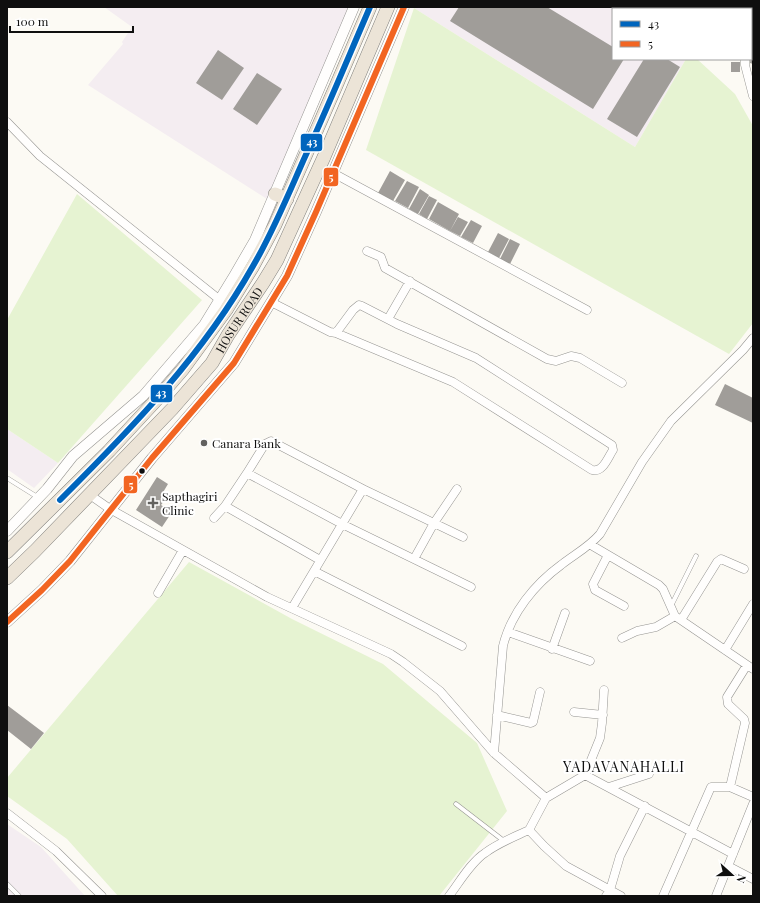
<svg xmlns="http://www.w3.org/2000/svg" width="760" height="903" font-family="'Playfair Display',serif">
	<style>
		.industrial { fill: #f4edf1 }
		.green { fill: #e6f3d2 }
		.building { fill: #a09d99 }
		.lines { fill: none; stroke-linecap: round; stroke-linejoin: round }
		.service-casing { stroke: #969592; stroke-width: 5 }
		.minor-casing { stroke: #969592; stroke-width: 9 }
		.tertiary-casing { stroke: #969592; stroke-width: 11 }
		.trunk-casing { stroke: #83827f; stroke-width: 14 }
		.service { stroke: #fffefd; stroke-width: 4 }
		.minor { stroke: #fffefd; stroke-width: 8 }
		.tertiary { stroke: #fffefd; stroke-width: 10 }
		.trunk { stroke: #ece4d7; stroke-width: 13 }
		.bus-1-casing { stroke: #fff; stroke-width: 9 }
		.bus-2-casing { stroke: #fff; stroke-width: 9 }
		.bus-1 { stroke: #0065bd; stroke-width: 6 }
		.bus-2 { stroke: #f26522; stroke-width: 6 }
		.poi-dot { fill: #62615f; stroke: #fff; stroke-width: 1.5 }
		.bus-dot { fill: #0f0f0f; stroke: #fff; stroke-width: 1.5 }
		.labels { text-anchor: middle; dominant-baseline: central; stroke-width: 4; stroke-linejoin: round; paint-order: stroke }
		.street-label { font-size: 12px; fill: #0f0f0f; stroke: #fff }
		.poi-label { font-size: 12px; fill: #0f0f0f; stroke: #fff; text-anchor: start }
		.quarter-label { font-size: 14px; letter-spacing: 1px; fill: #0f0f0f; stroke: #fff }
		.line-badge { stroke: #fff; stroke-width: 1.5 }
		.badge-label { font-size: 11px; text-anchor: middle; font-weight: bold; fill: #fff }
	</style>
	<rect width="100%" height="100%" fill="#fcfaf4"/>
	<path class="industrial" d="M104 7H350L267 199 88 85 123 44 122 42 132 27Z
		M415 7H624L627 9H613V59H686L635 147 414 8Z
		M7 429 58 463 34 488 7 469Z
		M7 824 41 847 85 896H7Z"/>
	<path class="green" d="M414 8 635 147 686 59H697L735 94 753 126V323L729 354 366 150Z
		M77 194 202 300 58 463 7 429V320Z
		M189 562 292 619 383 664 477 743 507 811 439 896H118L67 839 7 796V778Z"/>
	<path class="building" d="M459 7H547L613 47V59H624L593 109 450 21Z
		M218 50 244 68 222 100 196 83Z
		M752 51H753V64L750 63Z
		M644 59H667L680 67 637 137 607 119Z
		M731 62H740V72H731Z
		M257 73 282 89 257 125 233 109Z
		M390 171 405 180 393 201 378 193Z
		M407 181 419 187 408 208 395 201Z
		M420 189 429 195 418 214 409 209Z
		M429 196 437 200 427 219 419 214Z
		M438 202 459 214 450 231 429 219Z
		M458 217 468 222 460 236 450 231Z
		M471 220 482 226 473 243 461 237Z
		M498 233 509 239 499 258 488 252Z
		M510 239 520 244 510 264 500 259Z
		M725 384 753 398V423L715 405Z
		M157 477 168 484 162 494 167 497 161 505 172 512 162 527 136 510Z
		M7 705 44 733 31 749 7 730Z"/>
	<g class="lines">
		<defs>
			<path id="service" d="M7 478 39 498
				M671 606 696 556
				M456 804 504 841
				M7 884 19 896"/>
			<path id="minor" d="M751 28 753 22
				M745 59V65L753 96
				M7 122 40 156 220 300
				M333 173 587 310
				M367 251 381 257 385 268 547 359 556 361 571 356 580 358 622 383
				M271 302 330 332 336 333 453 382 592 470C603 473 608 457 613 450L612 445 476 358 397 324 362 306 359 305 353 310 336 333
				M388 319 410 281
				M247 473 265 444 271 441 363 489 292 608
				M363 489 463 537
				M90 495 110 509 267 597 391 654 403 662 440 691 494 753 546 798 529 830 544 846 566 866 621 896
				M225 506 320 560
				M214 518 225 506 247 473 342 524 471 587
				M591 545 659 585 663 589 675 616 753 669
				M608 555 593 584 595 590 624 606
				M414 559 434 523 457 489
				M314 571 462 646
				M158 593 183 550
				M681 620 717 562 721 559 744 569
				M508 632 590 661
				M622 638 637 631 656 627 675 616
				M552 649 565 613
				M725 650 753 604
				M747 665 727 697 728 704 744 719 745 723 730 787 753 797
				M574 712 603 715
				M497 715 531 723 533 722 540 692
				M494 753 503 646C511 613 535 584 561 565 575 554 589 547 600 534L642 462 671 421 743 350 753 338
				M585 775 600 738 602 723 604 690
				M609 787 649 774
				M546 798 585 775 733 854
				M7 813 56 851 102 896
				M728 866 753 879
				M449 896C459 883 471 862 485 853 498 843 514 837 529 830
				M606 896 610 890 620 856 645 806
				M663 896 711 787H730
				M716 896 753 804"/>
			<path id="tertiary" d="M7 531 47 489 73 456 143 396 204 325 234 276 255 240 354 7
				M7 622 42 590 70 561 152 458 234 363 287 276 316 212 404 7"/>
			<g id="trunk">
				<path d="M275 194 287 199"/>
				<path d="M7 552 109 451 158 398 183 369 226 310 253 266 275 225 336 86 370 7"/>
				<path id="s1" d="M7 578 35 551 172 409 212 363 228 335 263 283 277 260 324 157 388 7"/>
			</g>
		</defs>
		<use href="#service" class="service-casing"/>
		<use href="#minor" class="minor-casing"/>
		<use href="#tertiary" class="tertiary-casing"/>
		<use href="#trunk" class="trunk-casing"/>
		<use href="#service" class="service"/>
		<use href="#minor" class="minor"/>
		<use href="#tertiary" class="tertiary"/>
		<use href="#trunk" class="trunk"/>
		<defs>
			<path id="bus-1" d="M60 500C132 428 203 355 253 266 273 232 288 195 304 159 327 109 348 58 370 7"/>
			<path id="bus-2" d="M7 622 42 590 70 561 152 458 234 363 287 276 316 212 404 7"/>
		</defs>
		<use href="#bus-1" class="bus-1-casing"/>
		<use href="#bus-2" class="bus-2-casing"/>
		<use href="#bus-1" class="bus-1"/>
		<use href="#bus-2" class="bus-2"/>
	</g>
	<g class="poi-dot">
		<circle cx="204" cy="443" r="4"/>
		<path d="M151 497h4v4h4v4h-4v4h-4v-4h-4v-4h4z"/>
	</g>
	<circle class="bus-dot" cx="142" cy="471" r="3.5"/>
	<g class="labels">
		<g class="street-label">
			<text stroke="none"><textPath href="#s1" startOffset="348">HOSUR ROAD</textPath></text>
		</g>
		<g class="poi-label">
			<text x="212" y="443">Canara Bank</text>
			<text x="162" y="496">Sapthagiri<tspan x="162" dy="14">Clinic</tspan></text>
		</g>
		<g class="quarter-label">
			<text x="624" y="766">YADAVANAHALLI</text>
		</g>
	</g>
	<g class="line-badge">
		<rect x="300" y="133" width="23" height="19" rx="4" fill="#0065bd"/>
		<rect x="323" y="167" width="16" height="20" rx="4" fill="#f26522"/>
		<rect x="150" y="384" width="23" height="19" rx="4" fill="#0065bd"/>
		<rect x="123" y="475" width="15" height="19" rx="4" fill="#f26522"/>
	</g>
	<g class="badge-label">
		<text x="312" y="146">43</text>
		<text x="331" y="181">5</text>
		<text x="161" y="397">43</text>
		<text x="131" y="489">5</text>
	</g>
	<rect width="760" height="903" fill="none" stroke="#0f0f0f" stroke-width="16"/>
	<rect x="612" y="8" width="140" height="52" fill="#ffffff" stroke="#9f9f9f"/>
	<rect x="620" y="21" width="20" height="6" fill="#0065bd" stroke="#9f9f9f"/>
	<text x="648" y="28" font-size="12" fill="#0f0f0f">43</text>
	<rect x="620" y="41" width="20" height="6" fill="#f26522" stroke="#9f9f9f"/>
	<text x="648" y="48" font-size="12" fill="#0f0f0f">5</text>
	<g transform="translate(732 875) rotate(111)" stroke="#ffffff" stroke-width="3" paint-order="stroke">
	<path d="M0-3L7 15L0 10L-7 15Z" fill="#0f0f0f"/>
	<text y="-6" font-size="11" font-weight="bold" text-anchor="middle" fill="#0f0f0f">N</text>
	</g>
	<path d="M10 26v6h123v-6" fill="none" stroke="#0f0f0f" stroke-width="2"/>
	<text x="16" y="26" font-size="12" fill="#0f0f0f" stroke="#ffffff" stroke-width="3" paint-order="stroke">100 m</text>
</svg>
